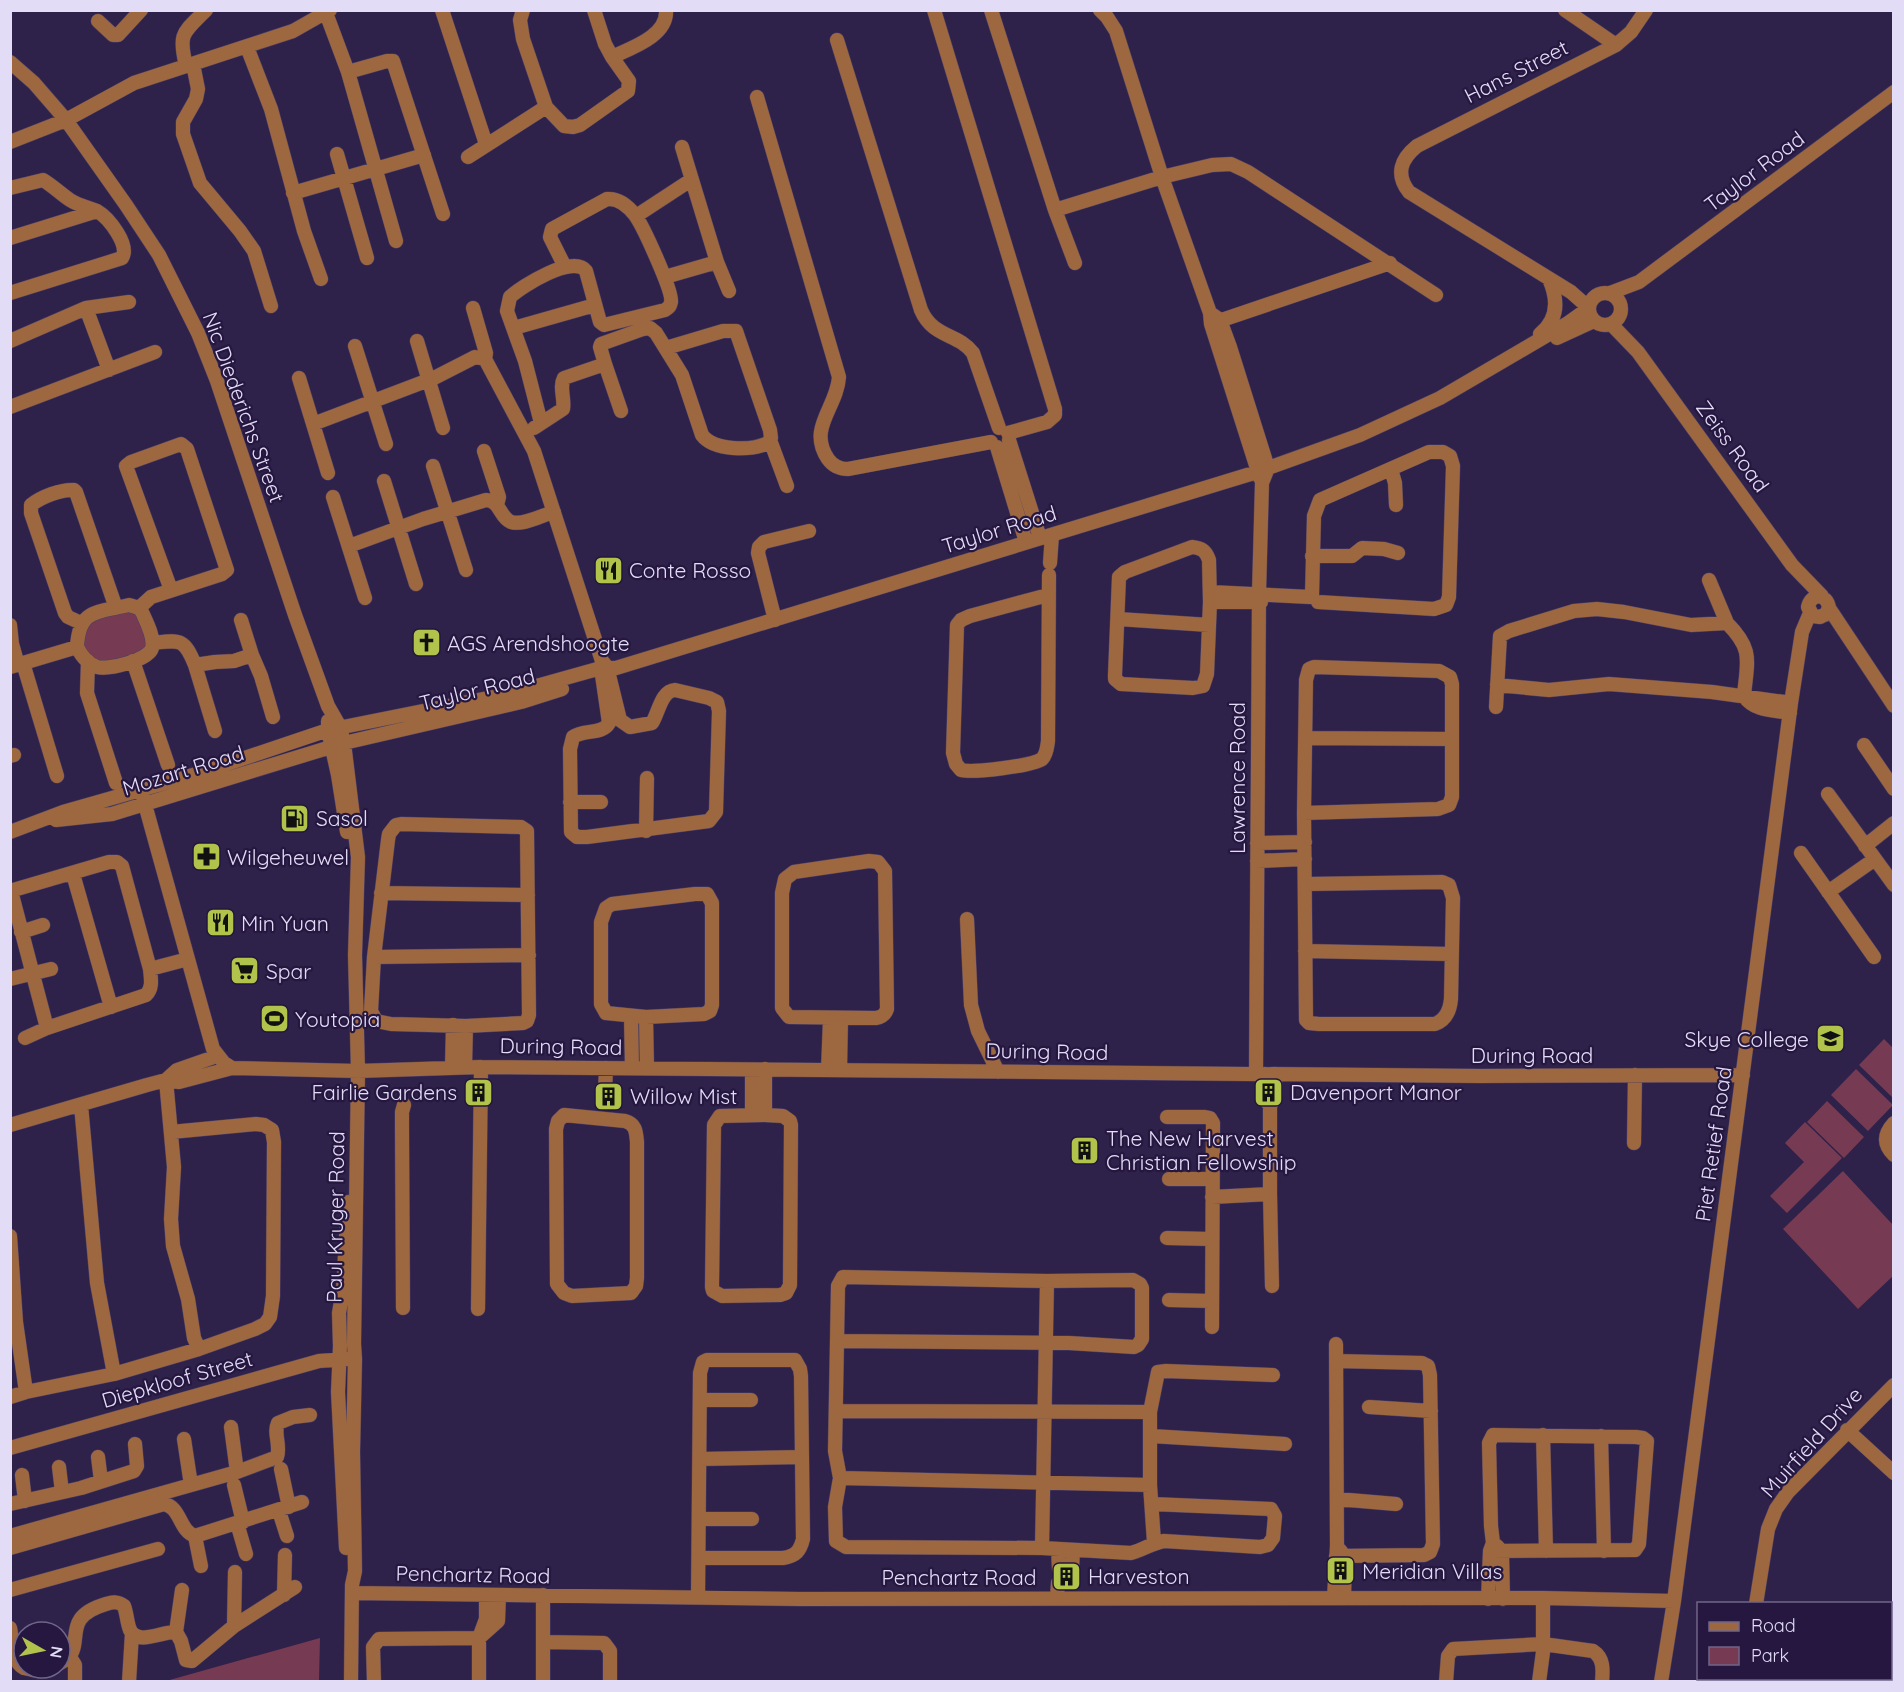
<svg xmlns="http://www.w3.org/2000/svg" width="1904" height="1692" font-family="Quicksand,sans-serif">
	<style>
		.green { fill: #763b52 }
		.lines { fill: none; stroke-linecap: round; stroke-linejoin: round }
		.minor-tunnel { stroke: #493d64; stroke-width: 14; stroke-dasharray: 14 7; stroke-linecap: butt }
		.minor-casing { stroke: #4b3f66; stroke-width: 15 }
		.minor { stroke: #9d673f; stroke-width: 14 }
		.labels { text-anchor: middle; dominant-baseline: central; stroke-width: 4.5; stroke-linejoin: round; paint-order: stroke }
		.street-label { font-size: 21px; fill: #e3dcf7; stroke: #25173f }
		.poi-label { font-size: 21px; fill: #e3dcf7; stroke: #25173f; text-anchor: start }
	</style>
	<rect width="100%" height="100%" fill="#2e214a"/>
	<path class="green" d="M134 610 148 643 143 653 106 664 93 659 83 646V634L92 619Z
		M1884 1039 1893 1048V1098L1859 1065Z
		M1856 1069 1893 1105 1868 1131 1831 1095Z
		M1827 1101 1864 1137 1844 1158 1807 1122Z
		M1805 1122 1842 1158 1787 1213 1770 1196 1804 1162 1785 1143Z
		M1843 1171 1893 1225V1276L1858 1309 1783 1229Z
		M320 1638 319 1681H166Z"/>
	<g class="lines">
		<path class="minor-tunnel" d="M1072 1583V1569"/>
		<defs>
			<path id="minor" d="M442 10 486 144
				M523 10 520 20 523 39 546 107 564 126 573 127 580 125 628 91 629 81 612 57C631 48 668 36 666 10
				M594 10 605 44 612 57
				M934 10 1055 409V415L1047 422 1008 433
				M991 10 1055 210 1075 263
				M1100 10 1107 17 1116 31 1162 177 1210 313 1211 324 1260 478
				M1565 10 1616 45
				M326 13 348 72 396 241
				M98 21 113 35H118L141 10
				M837 40 921 310C933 338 958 333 973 353L999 428
				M247 47 271 109 304 231 321 279
				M10 62 34 83 66 120 126 205 159 255 198 333 217 381 295 615 328 706 340 727 344 743 358 857 355 955 358 1071 354 1344 355 1359 353 1452 355 1571 352 1585 351 1682
				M193 64 198 89 196 99 183 122V134L200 183 240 231 254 251 271 306
				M186 66C178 33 183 33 206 10
				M348 72 387 61H393L443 214
				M757 97 839 377C837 408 807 428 828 459 833 466 840 469 848 469L991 442
				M10 142 66 120 134 83 293 31 330 10
				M682 147 717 262 729 291
				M337 154 367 258
				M468 157 546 107
				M10 188 43 180C53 186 61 194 70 200 79 206 88 207 97 211 109 218 130 245 122 258L10 293
				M293 193 424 155
				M1055 210 1162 177 1212 165 1231 164 1248 172 1436 295
				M636 216 691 180
				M10 238 97 211
				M665 277 717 262
				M1589 309a16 16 0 1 1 32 0a16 16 0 1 1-32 0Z
				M1610 293 1639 282 1894 92
				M86 308 109 370
				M473 308 486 353 485 359
				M1210 313 1220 320 1230 347 1268 468 1262 483 1259 593 1256 1074
				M1213 323 1390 263
				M1611 324 1638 352 1792 565 1822 596
				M514 328 595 305
				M1540 334C1559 319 1558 299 1549 279
				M1557 338 1594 321
				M10 341 86 308 129 302
				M417 341 443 428
				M355 346 386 444
				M605 364 621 411
				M299 378 328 473
				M10 407 155 352
				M541 423 525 361 507 311 510 297C522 286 573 254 586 271L600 322 604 325 665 310C669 307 670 307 671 302 673 291 643 226 635 215 628 206 619 198 607 199L552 229 550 237 565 267
				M313 424 434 378 475 357 485 359 534 451 602 661 607 667 620 720 630 727 652 723C659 712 661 691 675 690L709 698 717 702 719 711 716 812 709 821 587 837H577L571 832 570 749 573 737C584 729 602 735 609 723L601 668 602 661
				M534 428 563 409C565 399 559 387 564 378L605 364 600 347 601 344 643 329 650 328 656 333 682 375 702 435C714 451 751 451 768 443L771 438 770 430 736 331H723L666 348
				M770 440 787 486
				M1009 440 1040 538
				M997 447 1026 542
				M484 451 499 497 497 505
				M433 466 466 570
				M1391 469 1395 483 1396 505
				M384 481 416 584
				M333 497 365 598
				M349 546 423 519 486 500C501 501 499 517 511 522 523 526 542 515 554 512
				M1192 547C1202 548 1206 551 1209 560L1210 602 1207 674 1203 686 1193 688 1121 684 1115 679V675L1119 577 1125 572Z
				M1312 556H1352L1362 548 1384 549 1398 553
				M1050 563 1052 535
				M1709 580 1727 623
				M1210 592 1310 597
				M1048 595 970 616 961 620 957 625 953 753 956 764 961 770C973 773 1032 766 1042 759 1047 754 1047 747 1048 741L1049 575
				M1312 596 1314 516 1320 500 1429 452H1443L1450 456 1453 466 1449 597 1446 605 1434 609 1318 602
				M1210 602H1261
				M129 605 139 608 142 612C146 621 155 638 152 648 149 660 109 670 97 667 88 664 81 655 77 647 79 609 96 613 129 605Z
				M139 608 151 597 222 574 227 570 187 449 181 444 131 462 126 466 171 590
				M1829 608 1826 614 1820 617 1813 616 1808 607C1811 593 1827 593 1829 608L1894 706
				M1118 619 1209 625
				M775 620 758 553 759 547 764 542 809 531
				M81 623 68 617 65 613 31 513V505C41 497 61 489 74 490L76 492 116 608
				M10 625 12 644 18 665
				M153 643C180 640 184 638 195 665L215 662 234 661 252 655 241 620
				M252 655 261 676 273 717
				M88 661 87 693 116 783
				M133 661 168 765
				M23 663 57 776
				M195 665 215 731
				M10 667 77 647
				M1497 685 1549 690 1609 684 1712 692 1791 703
				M1496 707 1500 636 1509 631 1574 611 1597 609 1624 612 1691 625 1727 623C1754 650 1747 661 1744 696 1754 711 1773 710 1790 713
				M328 721V730L338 775 347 832
				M1305 738 1452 739
				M1864 745 1894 789
				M10 756 14 755
				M141 790 213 1049 224 1063 232 1068 358 1071 481 1067 1480 1076 1743 1075
				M1828 794 1894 885
				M570 802H601
				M1304 813 1438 809 1449 805 1452 797V684L1450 677 1439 671 1314 667 1309 669 1306 680 1304 813 1306 1020 1309 1023 1319 1024H1435C1446 1020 1450 1010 1451 999L1453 898 1449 885 1442 882 1306 884
				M56 820 112 814 344 743 521 702 562 689
				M401 824 521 827 527 831 529 1015 527 1021 523 1023 466 1026 391 1024 376 1021 371 1011 374 957 388 840 389 834 396 825Z
				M646 831 647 778
				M10 832 63 812 200 773 328 730 508 694 601 668H616L1257 472 1360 435 1440 398 1568 323 1589 308 1571 292 1409 192C1395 174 1401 159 1417 146L1616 45 1631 32 1646 10
				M1257 843 1305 842
				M1865 846 1894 823
				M1801 853 1874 957
				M869 861 878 862 885 871 887 1009C885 1015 882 1017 876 1018L789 1017 782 1008V893L785 879 794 872Z
				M1257 861 1305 859
				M73 874 111 1007
				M10 891 109 862H117L122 866 150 969C151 979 153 988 146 995L47 1028 25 1038
				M11 891 47 1028
				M1828 892 1875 859
				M381 893 528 895
				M695 894H707L712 903V1005L710 1011 704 1014 646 1017 606 1013 601 1004V922L606 908 612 904Z
				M967 919 971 1005 978 1031 998 1072
				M21 932 43 925
				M1305 951 1451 954
				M374 957 529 955
				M150 969 188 959
				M10 979 51 969
				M631 1017 632 1068
				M646 1017 647 1068
				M452 1067 453 1025
				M465 1067 466 1026
				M828 1070 830 1019
				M840 1070 841 1019
				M1265 1074 1264 1097 1270 1106
				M605 1093 606 1068
				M81 1105 97 1283 114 1374
				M564 1115 625 1121C636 1124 636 1132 637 1142V1278L636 1286 631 1293 572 1296 564 1293 557 1284 556 1129 558 1121Z
				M752 1115V1070
				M765 1115 783 1116 790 1121 791 1125 790 1285 786 1293 780 1295 722 1296 713 1291 712 1287 714 1125 720 1116Z
				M765 1115V1069
				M1167 1117H1205L1210 1118 1213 1123 1212 1327
				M1894 1123C1883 1135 1883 1144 1894 1155
				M10 1125 147 1085 166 1080 179 1082 232 1068
				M1634 1143 1635 1075
				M1169 1179H1212
				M1212 1197 1270 1194
				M10 1236 16 1322 26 1392
				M1167 1238 1211 1239
				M843 1277 1047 1281 1133 1280 1140 1284 1142 1288V1339L1138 1345 1134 1347 1069 1343 837 1341 838 1286Z
				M1272 1286 1270 1194V1106L1275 1096V1074
				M1169 1300 1211 1301
				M403 1308 402 1129V1112L404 1105
				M478 1309 481 1067
				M837 1341 835 1451 840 1478
				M199 1349 194 1338 188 1299 173 1246 171 1219 174 1167 166 1080 177 1070 217 1056
				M1336 1361 1422 1363 1428 1366 1430 1375 1433 1544 1430 1552 1424 1555 1336 1556
				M10 1397 26 1392 114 1374 199 1349 255 1329 265 1324 270 1317 273 1296 274 1142 272 1130 264 1125 256 1124 171 1132
				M700 1400H751
				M1369 1407 1431 1411
				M837 1411 1150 1412
				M1847 1430 1894 1473
				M1543 1435 1546 1551
				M1151 1436 1285 1444
				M1601 1436 1604 1551
				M10 1448 319 1361 347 1359
				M98 1457 101 1481
				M700 1459 802 1457
				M59 1467 62 1492
				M281 1469 289 1507
				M237 1472 277 1457C281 1445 273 1433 278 1423L293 1417 310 1415
				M22 1475 25 1501
				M191 1485 237 1472 231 1427
				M234 1485 243 1522
				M1150 1485 840 1478 835 1507 836 1541 846 1547 1042 1548 1131 1553C1143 1550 1152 1543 1164 1541L1260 1547 1268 1545 1273 1538 1275 1516 1271 1509 1152 1504
				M1337 1499 1396 1504
				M10 1504 81 1488 134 1471 137 1466 135 1444
				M279 1511 287 1536
				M700 1519H752
				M237 1523 246 1554
				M10 1536 191 1485 184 1439
				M195 1536 201 1566
				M1154 1542 1150 1485V1412L1158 1372 1166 1371 1273 1375
				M1497 1546 1502 1552 1503 1599
				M10 1548 164 1504C181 1507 179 1531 195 1536L302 1502
				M346 1548 338 1392 340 1346 339 1313 343 1290 348 1202
				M1042 1548 1047 1281
				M1058 1549 1059 1569
				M1340 1550 1345 1557 1344 1598
				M1072 1569 1073 1550
				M10 1590 158 1549
				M352 1593 800 1599 1543 1598 1674 1601
				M284 1595 285 1555
				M543 1595V1682
				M698 1598 700 1373 703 1362 707 1360H795L800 1369 801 1376 803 1539C800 1551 796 1556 783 1558H699
				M1057 1598 1058 1583
				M1334 1598 1337 1546 1336 1344
				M1488 1599 1490 1551 1493 1543 1491 1526 1489 1443 1493 1435 1636 1437 1643 1438 1647 1441 1639 1544 1635 1550 1490 1551
				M1756 1604 1768 1529 1776 1509 1788 1492 1894 1385
				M234 1626 235 1572
				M10 1628C13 1641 11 1661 24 1668
				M176 1632 182 1590
				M1890 1632 1894 1617
				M543 1642 604 1643 610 1651V1682
				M70 1657 75 1665V1682
				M60 1663C91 1648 55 1619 106 1604 113 1602 118 1601 124 1606 127 1614 127 1623 130 1630 138 1646 163 1631 176 1632L181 1641 186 1660 192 1661 234 1626 295 1587
				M24 1668 33 1670 45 1668
				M129 1682 132 1633
				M374 1682 373 1647 379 1639 479 1638 498 1621 499 1595
				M479 1682V1638L486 1619V1595
				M1446 1682 1448 1656 1453 1649 1543 1644 1593 1651C1604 1658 1603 1670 1602 1682
				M1539 1682 1543 1652V1598
				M1661 1682 1674 1601 1791 703 1802 632 1810 613
				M1746 1682V1678
				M1881 1682 1882 1678"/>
		</defs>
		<use href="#minor" class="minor-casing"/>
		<use href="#minor" class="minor"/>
	</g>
	<defs>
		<symbol id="restaurant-square" viewBox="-11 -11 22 22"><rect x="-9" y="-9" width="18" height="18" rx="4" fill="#b2c34c" stroke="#25173f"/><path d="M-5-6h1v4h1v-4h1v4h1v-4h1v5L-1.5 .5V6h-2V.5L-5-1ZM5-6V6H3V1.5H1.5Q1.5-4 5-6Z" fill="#111"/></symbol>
		<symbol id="church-square" viewBox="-11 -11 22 22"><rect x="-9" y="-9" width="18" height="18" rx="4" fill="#b2c34c" stroke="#25173f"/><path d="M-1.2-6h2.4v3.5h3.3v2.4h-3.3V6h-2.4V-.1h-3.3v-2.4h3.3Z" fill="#111"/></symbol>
		<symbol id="fuel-square" viewBox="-11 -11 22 22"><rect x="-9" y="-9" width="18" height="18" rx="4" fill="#b2c34c" stroke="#25173f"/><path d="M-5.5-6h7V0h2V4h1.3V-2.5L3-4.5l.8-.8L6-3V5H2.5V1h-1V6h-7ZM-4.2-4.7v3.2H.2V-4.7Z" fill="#111"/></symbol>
		<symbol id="pharmacy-square" viewBox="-11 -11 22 22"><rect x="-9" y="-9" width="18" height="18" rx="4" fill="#b2c34c" stroke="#25173f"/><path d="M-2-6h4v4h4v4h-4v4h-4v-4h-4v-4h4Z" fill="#111"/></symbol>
		<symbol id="supermarket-square" viewBox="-11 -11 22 22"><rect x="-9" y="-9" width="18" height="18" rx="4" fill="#b2c34c" stroke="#25173f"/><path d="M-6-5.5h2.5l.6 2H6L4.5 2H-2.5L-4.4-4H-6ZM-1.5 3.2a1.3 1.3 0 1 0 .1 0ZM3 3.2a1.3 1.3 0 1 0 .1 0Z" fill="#111"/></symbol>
		<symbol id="stadium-square" viewBox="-11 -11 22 22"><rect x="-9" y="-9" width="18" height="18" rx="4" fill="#b2c34c" stroke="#25173f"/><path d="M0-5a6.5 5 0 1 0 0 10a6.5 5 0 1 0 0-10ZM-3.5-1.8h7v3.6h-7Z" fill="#111"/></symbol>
		<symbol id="school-square" viewBox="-11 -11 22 22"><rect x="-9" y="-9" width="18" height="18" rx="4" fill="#b2c34c" stroke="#25173f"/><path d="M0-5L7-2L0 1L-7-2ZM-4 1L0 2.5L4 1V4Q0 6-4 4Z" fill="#111"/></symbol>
		<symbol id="building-square" viewBox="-11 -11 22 22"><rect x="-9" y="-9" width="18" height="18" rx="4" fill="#b2c34c" stroke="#25173f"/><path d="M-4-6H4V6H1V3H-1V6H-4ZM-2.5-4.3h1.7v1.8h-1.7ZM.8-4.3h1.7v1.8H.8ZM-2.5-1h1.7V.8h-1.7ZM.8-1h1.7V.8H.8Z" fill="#111"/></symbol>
	</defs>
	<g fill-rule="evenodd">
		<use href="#restaurant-square" x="592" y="554" width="33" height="33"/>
		<use href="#church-square" x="410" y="626" width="33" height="33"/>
		<use href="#fuel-square" x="278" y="802" width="33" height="33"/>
		<use href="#pharmacy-square" x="190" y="840" width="33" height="33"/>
		<use href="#restaurant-square" x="204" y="906" width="33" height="33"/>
		<use href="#supermarket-square" x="228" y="954" width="33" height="33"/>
		<use href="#stadium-square" x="258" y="1002" width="33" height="33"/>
		<use href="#school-square" x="1814" y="1022" width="33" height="33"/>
		<use href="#building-square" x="462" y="1076" width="33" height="33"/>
		<use href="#building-square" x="1252" y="1076" width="33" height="33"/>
		<use href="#building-square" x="592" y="1080" width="33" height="33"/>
		<use href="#building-square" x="1068" y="1134" width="33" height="33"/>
		<use href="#building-square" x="1324" y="1554" width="33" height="33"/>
		<use href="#building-square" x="1050" y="1560" width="33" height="33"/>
	</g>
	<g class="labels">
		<g class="street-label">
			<text transform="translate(1516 71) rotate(-27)">Hans Street</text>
			<text transform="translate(1754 171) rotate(-37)">Taylor Road</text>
			<text transform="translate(244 407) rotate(70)">Nic Diederichs Street</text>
			<text transform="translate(1733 446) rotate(54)">Zeiss Road</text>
			<text transform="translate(999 529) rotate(-17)">Taylor Road</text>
			<text transform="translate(477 689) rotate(-14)">Taylor Road</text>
			<text transform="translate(183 770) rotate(-17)">Mozart Road</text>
			<text transform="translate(1237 778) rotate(-90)">Lawrence Road</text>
			<text transform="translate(561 1046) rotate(1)">During Road</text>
			<text transform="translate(1047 1051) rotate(1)">During Road</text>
			<text x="1532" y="1055">During Road</text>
			<text transform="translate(1713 1144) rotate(-82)">Piet Retief Road</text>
			<text transform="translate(335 1217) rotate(-89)">Paul Kruger Road</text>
			<text transform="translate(177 1379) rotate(-16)">Diepkloof Street</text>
			<text transform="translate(1811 1442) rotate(-48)">Muirfield Drive</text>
			<text transform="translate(473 1574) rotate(1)">Penchartz Road</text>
			<text x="959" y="1577">Penchartz Road</text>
		</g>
		<g class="poi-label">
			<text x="629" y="570">Conte Rosso</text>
			<text x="447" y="643">AGS Arendshoogte</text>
			<text x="316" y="818">Sasol</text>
			<text x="227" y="857">Wilgeheuwel</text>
			<text x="241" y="923">Min Yuan</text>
			<text x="266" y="971">Spar</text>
			<text x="295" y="1019">Youtopia</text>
			<text x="1809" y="1039" text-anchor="end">Skye College</text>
			<text x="457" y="1092" text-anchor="end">Fairlie Gardens</text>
			<text x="1290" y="1092">Davenport Manor</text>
			<text x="630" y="1096">Willow Mist</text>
			<text x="1106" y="1138">The New Harvest<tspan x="1106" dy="24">Christian Fellowship</tspan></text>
			<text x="1362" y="1571">Meridian Villas</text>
			<text x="1088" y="1576">Harveston</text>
		</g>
	</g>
	<rect width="1904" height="1692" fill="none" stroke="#e3dcf7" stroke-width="24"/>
	<rect x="1697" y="1602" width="195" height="78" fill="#25173f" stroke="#716689" stroke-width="1.5"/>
	<rect x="1709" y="1622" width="30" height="9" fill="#9d673f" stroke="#716689" stroke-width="1.5"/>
	<text x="1751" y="1632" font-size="18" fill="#e3dcf7">Road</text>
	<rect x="1709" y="1647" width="30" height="18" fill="#763b52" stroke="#716689" stroke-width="1.5"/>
	<text x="1751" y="1662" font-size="18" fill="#e3dcf7">Park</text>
	<g transform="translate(42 1650) rotate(99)"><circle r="28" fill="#25173f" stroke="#716689" stroke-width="1.5"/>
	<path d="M0-4.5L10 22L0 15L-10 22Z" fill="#b2c34c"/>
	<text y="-9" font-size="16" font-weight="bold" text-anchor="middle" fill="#e3dcf7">N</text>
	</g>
</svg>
